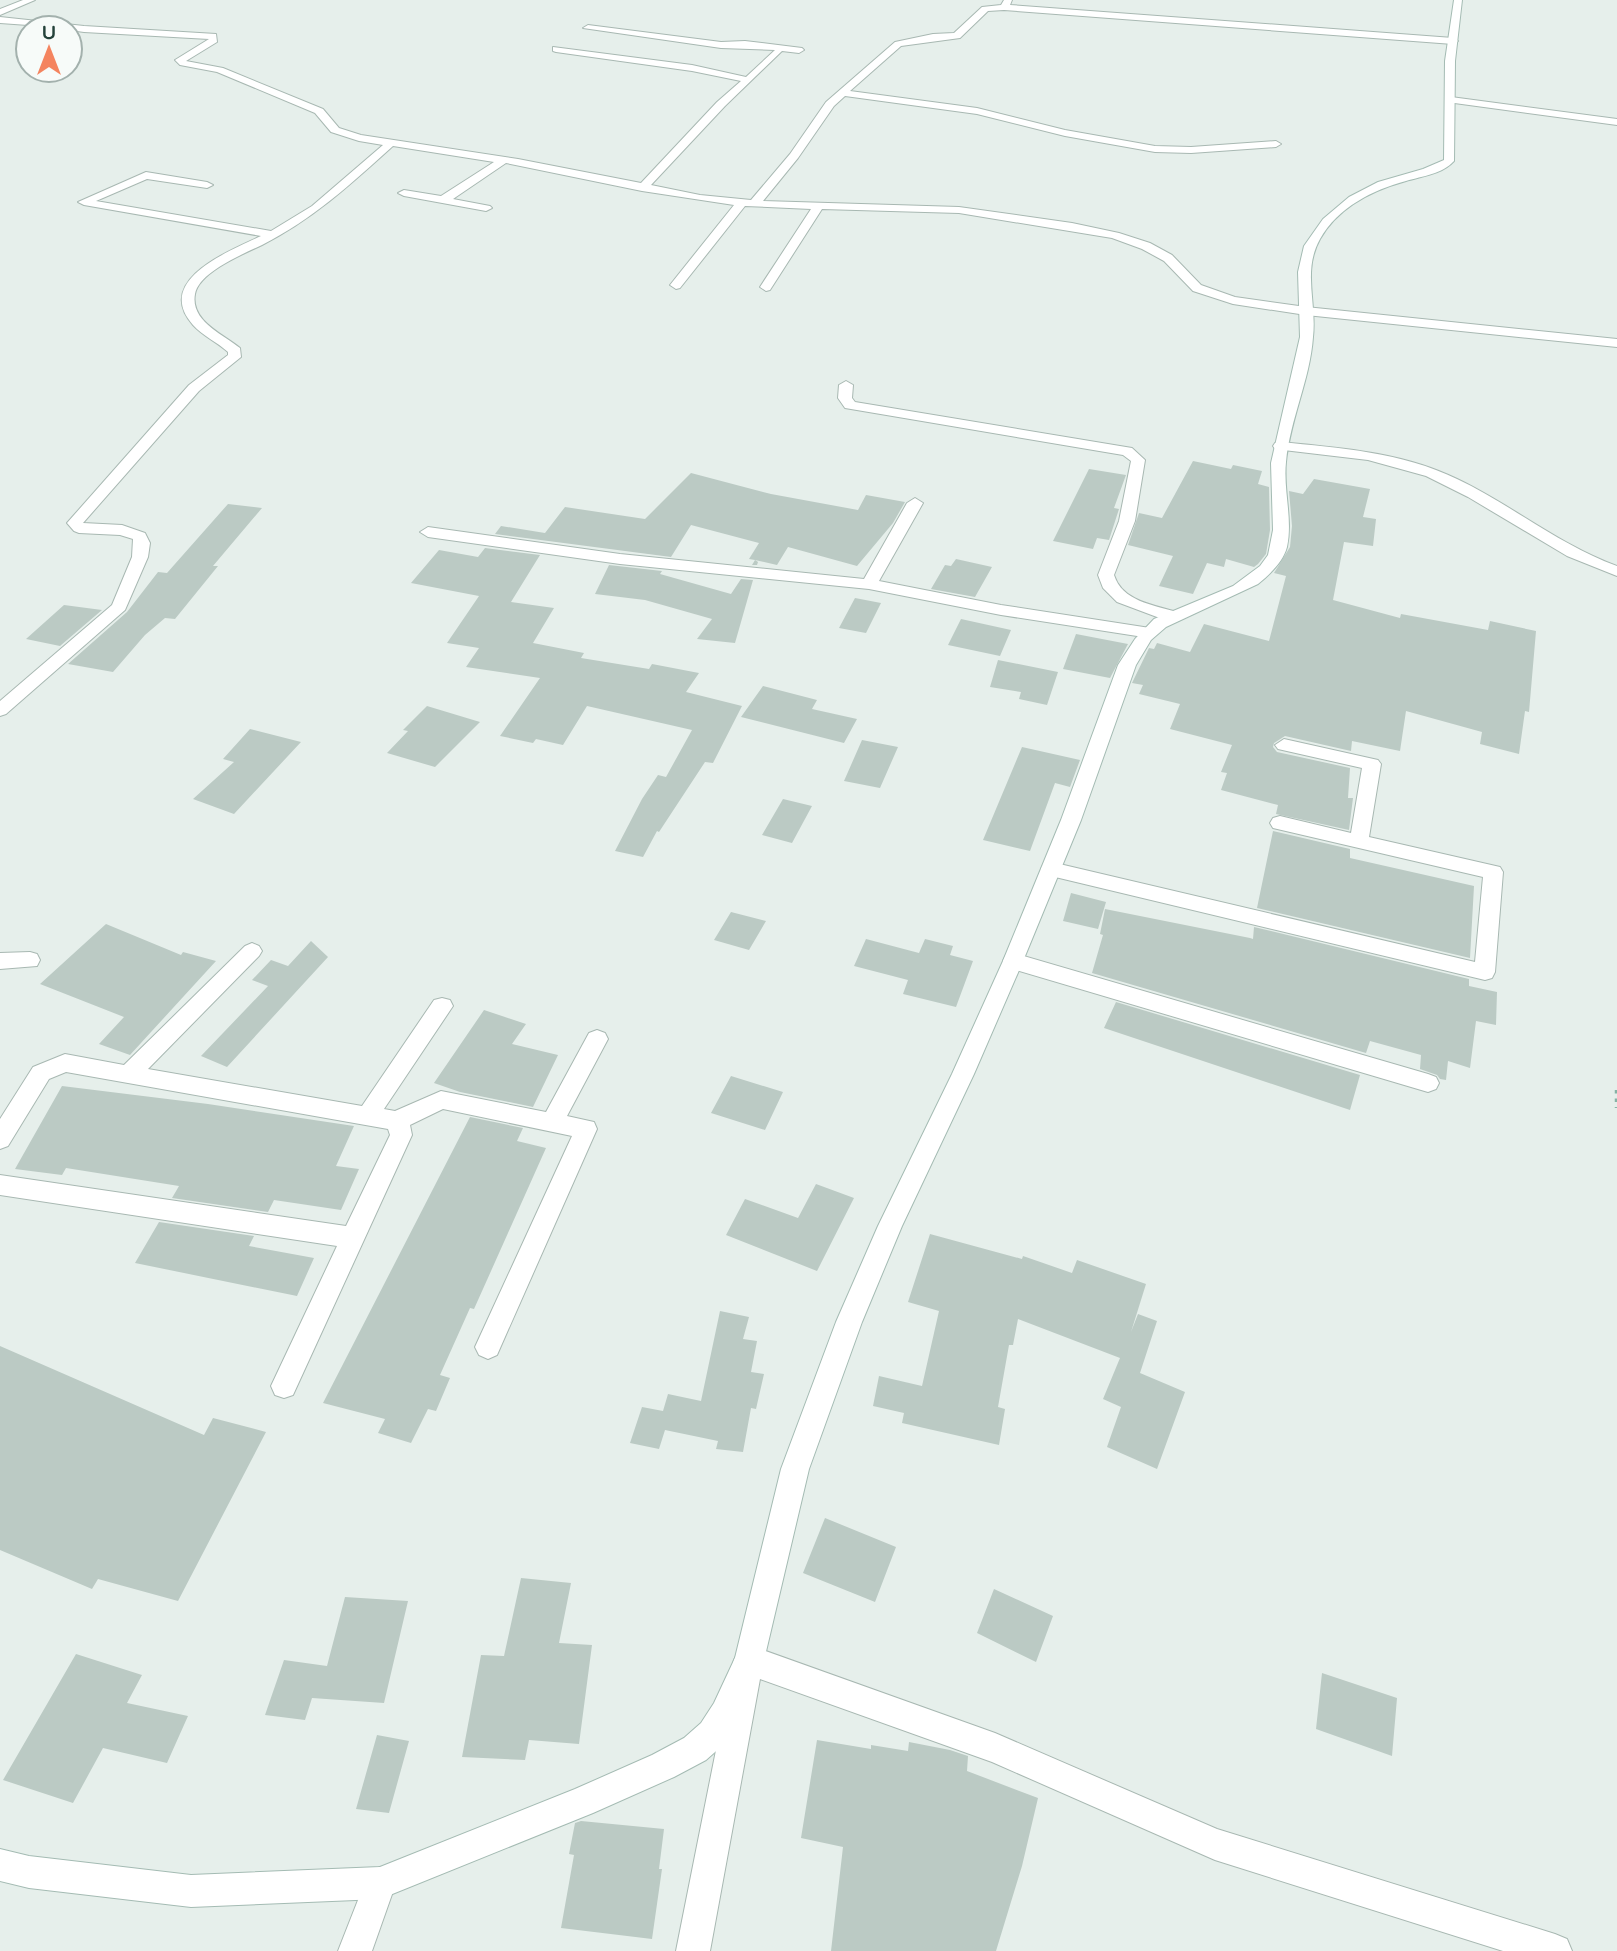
<svg xmlns="http://www.w3.org/2000/svg" width="1617" height="1951" font-family="'Varela Round',sans-serif">
	<style>
		.building { fill: #bbcac4 }
		.lines { fill: none; stroke-linecap: round; stroke-linejoin: round }
		.street-casing { stroke: #a8b8b2; stroke-width: 2 }
		.secondary-casing { stroke: #a4bbb3; stroke-width: 2 }
		.path { stroke: #86b3a5; stroke-width: 4.5; stroke-dasharray: 3.5 5; stroke-linecap: butt }
		.street { fill: #fff; fill-rule: evenodd }
		.secondary { fill: #fff; fill-rule: evenodd }
	</style>
	<rect width="100%" height="100%" fill="#e6efeb"/>
	<path class="building" d="M1193 461 1231 469 1233 465 1262 471 1258 484 1269 487 1270 530 1266 554 1258 564 1254 567 1226 559 1224 567 1207 563 1193 594 1159 586 1173 556 1128 545 1139 513 1162 518Z
		M1089 469 1126 475 1114 508 1119 509 1109 540 1097 538 1093 549 1053 541Z
		M691 473 771 494 858 510 866 495 905 502 893 523 857 566 788 547 777 565 755 560 758 562 757 565H752L755 560 749 559 759 543 691 525 671 557 495 534 501 526 545 533 565 507 645 519Z
		M1314 479 1370 489 1363 517 1376 519 1373 546 1344 542 1333 600 1400 618 1401 614 1488 630 1490 621 1536 631 1529 712 1525 711 1519 754 1480 744 1482 732 1406 711 1400 751 1352 741 1351 751 1285 736 1274 743 1273 747 1277 752 1350 768 1348 798H1353L1349 830 1276 814 1278 805 1221 790 1227 773 1221 772 1232 745 1170 729 1180 704 1139 694 1143 685 1132 683 1149 648 1154 649 1157 643 1190 652 1204 624 1269 641 1286 576 1274 573 1290 547 1292 526 1289 491 1303 494Z
		M228 504 262 508 213 566H218L175 619 165 618 145 635 113 672 68 664 127 612 158 572 167 573Z
		M485 548 540 555 511 602 554 608 533 643 584 653 581 658 649 669 652 664 699 673 686 692 742 706 713 763 705 762 659 832 657 831 643 857 615 851 642 799 658 775 666 777 692 730 587 706 563 745 536 739 533 743 500 736 540 678 466 667 479 648 447 643 479 596 411 583 439 550 478 557Z
		M956 559 992 567 975 597 931 589 945 565 951 566Z
		M609 565 662 571 660 574 731 594 741 579 753 580 735 643 697 639 712 619 645 600 595 594Z
		M855 598 881 603 866 633 839 628Z
		M64 605 102 610 60 646 26 639Z
		M961 619 1011 630 1000 656 948 645Z
		M1076 634 1128 644 1110 678 1063 669Z
		M998 660 1058 672 1047 705 1019 699 1021 692 990 687Z
		M763 686 817 700 812 709 857 719 844 743 741 717Z
		M427 706 480 722 435 767 387 753 408 731 403 730Z
		M250 729 301 742 234 814 193 799 234 762 223 759Z
		M862 740 898 747 880 788 844 781Z
		M1022 747 1080 760 1070 787 1055 783 1030 851 983 840Z
		M783 799 812 806 792 843 762 835Z
		M1273 831 1350 849V858L1474 886 1470 958 1257 908Z
		M1071 893 1106 902 1098 929 1063 921Z
		M1105 909 1250 938 1253 939 1254 927 1469 979V986L1497 992 1496 1025 1476 1021 1470 1068 1448 1061 1446 1080 1440 1079 1437 1075 1420 1069 1421 1055 1370 1041 1366 1053 1092 973 1103 935 1100 934Z
		M731 912 766 921 749 950 714 940Z
		M106 924 181 955 183 952 216 961 130 1055 99 1044 124 1017 40 984Z
		M866 939 919 953 925 939 953 946 950 955 973 961 956 1007 903 994 908 980 854 966Z
		M311 941 328 957 227 1067 201 1056 268 986 252 980 271 960 288 966Z
		M1116 1002 1360 1075 1350 1110 1104 1028Z
		M484 1010 526 1024 512 1044 558 1055 533 1107 460 1092 434 1083Z
		M731 1076 783 1092 765 1130 711 1113Z
		M62 1086 208 1104 354 1126 336 1166 359 1169 341 1210 274 1200 268 1212 172 1198 179 1186 66 1168 62 1175 15 1169Z
		M470 1117 523 1128 517 1141 546 1148 487 1280 474 1309 470 1308 440 1375 450 1378 436 1411 428 1409 411 1443 378 1433 385 1419 323 1403Z
		M816 1184 854 1198 817 1271 726 1235 745 1199 798 1218Z
		M159 1222 254 1236 249 1246 314 1258 297 1296 135 1263Z
		M930 1234 1022 1259 1023 1256 1072 1273 1077 1260 1146 1284 1131 1332 1138 1314 1157 1321 1140 1373 1185 1392 1157 1469 1107 1447 1121 1407 1103 1399 1120 1358 1018 1319 1013 1345H1009L998 1407 1005 1409 999 1445 902 1423 904 1413 873 1406 879 1376 922 1386 939 1311 908 1302Z
		M720 1311 749 1317 743 1339 757 1341 751 1372 764 1374 756 1409 751 1408 743 1452 716 1449 718 1441 665 1430 659 1449 630 1443 642 1407 663 1411 668 1394 701 1401Z
		M0 1346 204 1435 213 1418 266 1432 178 1601 98 1579 92 1589 0 1550Z
		M825 1518 896 1547 875 1602 803 1573Z
		M521 1578 571 1583 559 1643 592 1645 579 1744 529 1740 525 1760 462 1757 481 1655 504 1656Z
		M994 1589 1053 1616 1036 1662 977 1633Z
		M345 1597 408 1601 384 1703 312 1698 305 1720 265 1715 284 1660 327 1666Z
		M76 1654 142 1675 127 1703 188 1716 167 1763 103 1748 73 1803 3 1780Z
		M1322 1673 1397 1698 1392 1756 1316 1729Z
		M377 1735 409 1741 389 1813 356 1809Z
		M817 1740 871 1749V1745L908 1751 909 1742 950 1750 968 1756 967 1771 1038 1798 1022 1866 996 1951H831L843 1847 801 1838Z
		M581 1821 664 1829 659 1869H662L652 1939 561 1928 574 1855 569 1854 575 1823Z"/>
	<g class="lines">
		<defs>
			<path id="street" d="M23 0H35L0 15V9Z
				M1004 0H1012L1010 5 1453 38 1458 41 1453 44 1004 10 988 11 960 38 901 46 850 91 977 108 1065 130 1155 146 1191 147 1276 141 1281 144 1276 147 1191 153 1155 152 1065 136 977 114 845 96 834 106 798 158 763 201 959 207 1072 223 1119 233 1150 243 1172 255 1201 285 1235 297 1306 307 1617 339V347L1306 315 1233 304 1193 291 1164 261 1142 249 1112 238 959 213 822 209 770 290 766 291 760 287 811 209 745 206 680 288 676 289 670 285 734 205 642 191 506 163 453 199 490 206 492 208 486 211 404 196 398 193 404 190 441 196 494 162 393 146C351 184 313 219 262 245 243 254 199 272 195 294 190 321 223 334 240 348L241 357 199 391 83 523 122 525 145 533 150 543 148 557 125 610 6 714 0 716V701L112 605 132 557 133 539 120 535 79 533 74 531 67 523 189 385 228 355V352C217 342 203 336 193 325 153 280 230 251 261 236L84 205 78 202 146 172 207 182 213 185 207 188 147 179 96 201 271 231 312 206 383 145 359 141 331 132 315 113 217 72 180 65 175 60 209 39 84 32 70 30V28L0 23V17L84 26 216 34 217 42 186 61 223 68 323 109 339 128 361 135 518 159 641 183 717 102 741 81 692 71 556 52 553 51V47L692 65 746 77 775 50 721 48 583 28 588 25 721 42 745 41 802 48 804 50 799 53 782 51 725 106 651 185 700 195 751 200 790 154 826 102 895 42 933 34 954 33 982 7 1001 5Z
				M1451 97 1617 119V125L1447 102 1446 100Z
				M846 381 853 385 852 398 855 402 1132 448 1145 460 1135 521 1114 575C1122 601 1153 605 1177 612L1179 616 1177 620H1165L1117 602 1103 588 1098 575 1119 521 1131 461 1123 455 845 408 838 398 839 385Z
				M1280 442C1340 448 1402 452 1457 479 1512 505 1559 545 1617 566V576L1567 556 1468 497 1426 476 1368 460 1275 449 1273 446 1275 443Z
				M915 498 923 503 879 581 1001 605 1150 628 1158 633 1150 638 1001 615 869 589 620 564 428 537 420 532 428 527 620 554 864 579 907 503Z
				M1284 739 1378 760 1381 764 1369 837 1500 867 1503 872 1495 972 1492 978 1485 980 1051 876 1044 874 1041 869 1044 864 1051 862 1475 962 1483 877 1273 828 1270 823 1273 818 1280 816 1351 833 1362 768 1278 749 1275 745Z
				M252 943 259 946 262 951 259 956 148 1069 362 1106 434 1000 442 998 450 1000 453 1006 384 1109 395 1111 441 1091 546 1112 589 1033 597 1030 605 1033 608 1039 567 1116 594 1122 597 1129 497 1355 488 1359 479 1355 475 1347 572 1136 443 1109 410 1125 412 1135 293 1395 284 1398 275 1395 271 1386 337 1246 0 1195V1175L346 1226 390 1135 388 1129 66 1072 49 1079 8 1146 0 1149V1119L33 1067 65 1054 124 1065 245 946Z
				M30 952 37 954 40 960 37 966 0 969V953Z
				M1013 953 1428 1074 1436 1077 1439 1083 1436 1089 1428 1092 1006 967 1003 961 1006 955Z
				M749 1645 995 1733 1217 1829 1555 1934 1567 1939 1572 1951H1503L1215 1860 992 1762 760 1679 710 1951H676L734 1660 739 1650Z
				M380 1867 391 1872 396 1883 372 1951H338L369 1872Z"/>
			<path id="secondary" d="M1454 0H1462L1455 61 1454 161C1442 174 1423 176 1406 181 1373 190 1338 207 1320 239 1302 271 1317 303 1313 337 1310 380 1290 419 1286 462 1283 490 1293 519 1287 547 1283 562 1270 574 1258 584L1166 627 1151 640 1136 665 1081 820 1023 961 974 1074 902 1226 862 1322 809 1469 764 1660 736 1725 723 1745 706 1760 674 1777 593 1813 380 1899 191 1907 29 1888 0 1881V1849L29 1856 191 1875 380 1867 575 1789 652 1755 684 1738 701 1723 714 1703 735 1658 781 1469 836 1322 878 1226 952 1074 1003 961 1061 820 1118 665 1135 639 1154 619 1233 586 1260 566 1268 555 1273 530 1271 463 1300 337 1298 272 1304 246 1323 219 1349 197 1378 182 1423 169 1444 160 1445 61Z"/>
		</defs>
		<use href="#street" class="street-casing"/>
		<use href="#secondary" class="secondary-casing"/>
		<path class="path" d="M1617 1090V1108"/>
		<use href="#street" class="street"/>
		<use href="#secondary" class="secondary"/>
	</g>
	<g transform="translate(49 49)"><circle r="33" fill="#f7fbf9" stroke="#a3b1ad" stroke-width="2"/>
	<path d="M0-5L12 26L0 18L-12 26Z" fill="#f4845f"/>
	<text y="-10" font-size="19" font-weight="bold" text-anchor="middle" fill="#24423a">U</text>
	</g>
</svg>
